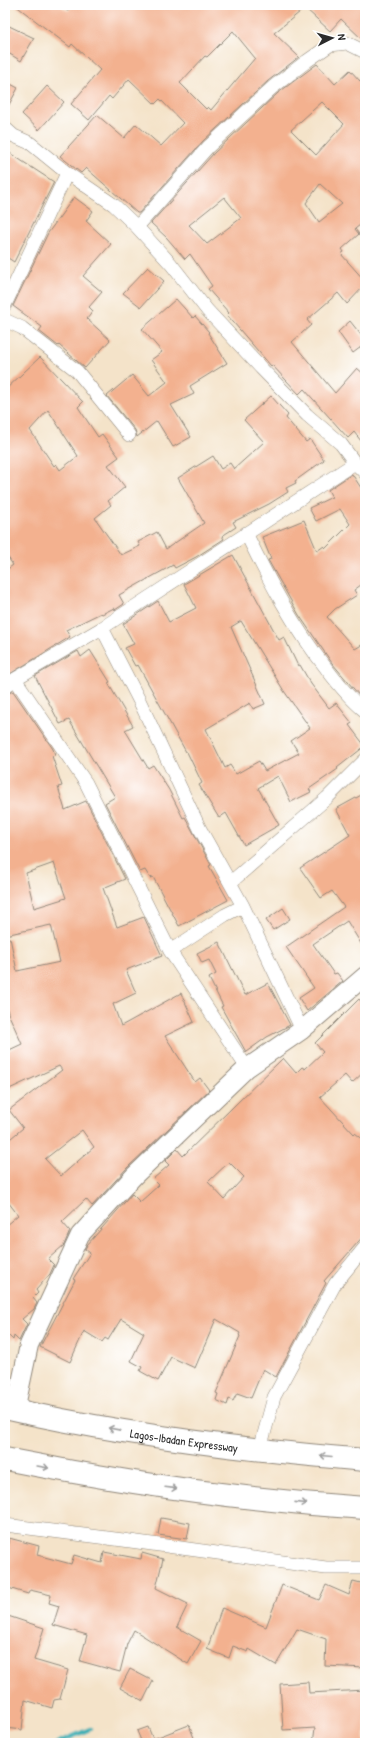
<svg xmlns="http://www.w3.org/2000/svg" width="370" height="1748" font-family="'Patrick Hand',sans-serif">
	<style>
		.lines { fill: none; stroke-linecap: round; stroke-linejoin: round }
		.stream { stroke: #3fb0b6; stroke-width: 4.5 }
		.building { fill: #f3b18f; fill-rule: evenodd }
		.street-casing { stroke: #90877a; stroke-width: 14 }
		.secondary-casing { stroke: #90877a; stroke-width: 20 }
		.highway-casing { stroke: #90877a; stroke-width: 24 }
		.street { stroke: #fff; stroke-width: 13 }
		.secondary { stroke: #fff; stroke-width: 18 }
		.highway { stroke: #fff; stroke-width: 22 }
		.oneway { stroke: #a0a0a0 }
		.labels { text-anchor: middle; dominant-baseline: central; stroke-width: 3; stroke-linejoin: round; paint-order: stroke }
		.street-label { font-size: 12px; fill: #2b2b2b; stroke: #fff }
	</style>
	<rect width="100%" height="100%" fill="#fff"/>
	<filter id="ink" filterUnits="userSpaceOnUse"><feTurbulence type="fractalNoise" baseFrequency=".025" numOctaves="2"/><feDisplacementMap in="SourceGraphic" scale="8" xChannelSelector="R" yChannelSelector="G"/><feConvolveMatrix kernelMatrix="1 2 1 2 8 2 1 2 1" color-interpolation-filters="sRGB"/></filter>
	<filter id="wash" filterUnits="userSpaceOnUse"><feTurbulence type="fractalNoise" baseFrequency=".012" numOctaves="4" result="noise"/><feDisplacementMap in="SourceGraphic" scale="16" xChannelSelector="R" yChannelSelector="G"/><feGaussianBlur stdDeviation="0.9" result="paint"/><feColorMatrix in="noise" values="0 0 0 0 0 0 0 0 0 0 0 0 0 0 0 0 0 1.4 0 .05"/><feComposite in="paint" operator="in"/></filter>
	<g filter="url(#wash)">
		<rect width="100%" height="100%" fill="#f4e3c9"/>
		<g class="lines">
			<path class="stream" d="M57 1743 90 1729"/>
		</g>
		<g id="blocks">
			<path class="building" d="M15 5H59L68 11 73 5H365V42L341 19 330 31 305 8 274 33 299 57 268 81 203 141 139 213H137L86 168 81 173 60 156 97 115 124 138 136 124 161 146 183 123 160 99 155 104 129 79 112 99 109 96 89 120 71 104 100 70 72 44 70 47ZM233 31 255 58 211 110 208 107 206 109 180 83 205 56 207 57Z
				M5 24 34 38 21 61 5 51Z
				M317 64 335 84 350 70 360 81 365 76V221L355 229 359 234 342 249 344 252 341 254 365 281V285L347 304 338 293 307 320 311 325 292 342 335 393 357 368 365 375V446L354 432 348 438 304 389 299 394 272 365 271 366 227 315 229 313 208 289 212 286 190 254 185 259 167 238 151 223 214 153 278 93ZM322 102 344 124 316 155 291 130ZM320 184 342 204 319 222 306 203ZM224 197 241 218 207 244 189 225Z
				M5 81 18 88 5 112Z
				M47 86 64 102 39 130 22 114Z
				M5 150 54 182 14 262 5 256Z
				M74 197 93 211 86 221 111 244 83 276 102 292 89 307 93 311 87 319 110 340 85 368 59 345 58 346 39 331 42 327 13 306 48 233Z
				M148 267 164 281 141 307 123 293Z
				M176 299 193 318 195 316 209 332 208 333 227 363 190 386 194 394 171 405 191 437 173 447 157 421 137 437 135 430 107 396 132 375 149 396 167 382 151 360 162 352 142 329Z
				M350 321 365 340V344L353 353 338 332Z
				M40 357 83 402 78 407 98 437 102 434 119 457 108 465 125 487 108 501 111 505 95 518 121 555 140 546 138 542 157 532 166 549 204 523 178 478 213 456 221 469 230 463 234 469 264 442 244 420 271 396 288 415 286 418 306 442 310 439 324 460 295 481 296 483 286 488 288 492 269 504 233 522 236 527 222 536 224 539 196 557 175 568 173 565 119 595 124 604 115 610 114 608 102 614 101 613 66 630 70 637 5 677V571L13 565 5 553V390ZM48 410 78 456 60 470 56 464 54 466 30 430Z
				M352 474 365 494V582L354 590 357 595 335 609 327 617 355 649 365 643V689L359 695 332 663 299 615 268 560 271 559 262 537 304 520 317 551 324 546 326 548 350 524 340 509 316 521 309 508 332 497 328 490Z
				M233 555 279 640 284 637 298 666 300 665 311 684 329 708 336 703 352 723 349 725 365 746 337 768 338 769 309 789 311 792 291 802 278 776 258 788 279 825 244 845 226 813 219 818 199 785 202 783 187 752H186L138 665 135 666 125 648 134 644 123 624 158 601 169 622 196 608 184 584ZM241 621 284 691 310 728 291 741 299 753 265 771 259 761 236 774 230 765 225 768 206 729 250 703 253 709 265 704 231 627Z
				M90 650 110 682 108 683 133 726 125 730 148 768 153 765 169 790 183 818 185 817 211 865 209 866 228 900 179 926 153 877 150 878 145 870 140 872 105 803 115 797 69 720 60 724 35 676 78 651 81 657Z
				M13 691 53 749 55 755 52 756 62 786 58 787 65 810 86 801 125 879 103 888 117 927 144 917 162 956 126 970 136 993 113 1004 121 1026 181 993 194 1022 165 1036 195 1082 200 1078 209 1090 127 1168 92 1206 86 1199 62 1222 70 1231 64 1245 48 1259 54 1265 50 1274 36 1290 38 1293 33 1298 37 1303 34 1309 22 1319 27 1324 19 1341 14 1336 13 1340 5 1332V1226L18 1215 5 1198V1143L23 1128 9 1110 62 1070 59 1066 5 1091V1052L22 1044 8 1013 5 1002V939L10 938 17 971 60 962 51 925 5 935V695ZM54 863 66 898 34 908 26 873ZM82 1130 94 1147 61 1176 45 1159Z
				M365 793V950L347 921 313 944 334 974 337 973 343 981 307 1011 299 998 314 988 286 947 344 907 332 891 321 898 300 868 350 835 336 809Z
				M283 908 290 919 273 930 266 920Z
				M219 942 245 995 268 983 290 1025 267 1037 246 1052 221 1007 223 1006 209 978 216 974 209 960 202 963 197 953Z
				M359 999 365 1006V1071L352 1083 345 1075 320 1097 354 1134 355 1133 365 1141V1234L324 1281 326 1283 276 1377 263 1369 251 1398 237 1393 233 1401 229 1399 227 1405 216 1400 218 1394 216 1393 240 1336 239 1335 240 1333 216 1319 195 1368 171 1357 158 1381 140 1371 142 1367 131 1361 144 1333 121 1319 108 1340 105 1338 102 1342 84 1331 70 1362 40 1347 75 1280 73 1279 90 1253 85 1249 87 1245 132 1194 140 1202 159 1185 153 1179 169 1165 165 1161 177 1149 183 1156 283 1058 296 1073 302 1067 305 1069 323 1052 315 1043ZM229 1162 244 1177 224 1199 208 1182Z
				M161 1518 190 1523 187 1539 158 1535Z
				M9 1538 39 1546 37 1555 71 1564 74 1555 102 1563 104 1552 141 1559 142 1553 163 1559 156 1588 188 1604 177 1627 201 1641 188 1664 134 1630 127 1644 120 1672 80 1661 87 1635 53 1625 59 1606 49 1603 51 1595 30 1590 28 1594 5 1587V1558Z
				M353 1581 365 1584V1668L325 1666 326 1639 297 1629 276 1665 249 1649 248 1652 233 1646 229 1658 207 1649 222 1608 266 1627 282 1585 319 1600 326 1585 349 1595Z
				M5 1615 44 1628 34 1660 68 1670 60 1699 54 1700 52 1708 25 1700 22 1730 5 1728Z
				M130 1669 153 1681 143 1701 120 1688Z
				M308 1682 309 1693 365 1690V1743H313L315 1728 283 1730 280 1684Z
				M189 1725 196 1743H142L137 1731 148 1727 153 1739Z"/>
		</g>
	</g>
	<g filter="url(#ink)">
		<use href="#blocks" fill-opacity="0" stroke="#90877a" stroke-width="1"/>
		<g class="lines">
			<defs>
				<path id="street" d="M5 128 14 136 30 143 67 173 114 205 137 227 171 264 207 310 261 368 307 415 341 444 355 463 365 473
					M137 227 208 147 273 87 307 61 330 45 347 43 365 52
					M5 305 67 173
					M5 320 22 328 77 371 129 435
					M246 533C269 581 293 626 326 668 338 684 350 699 365 711
					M102 628 140 702 200 829 243 906 302 1030
					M15 679 86 783 170 951 247 1068
					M5 687 15 679 102 628 355 463
					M230 883 327 798 365 760
					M170 951 225 915 243 906
					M260 1449 274 1397 335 1284 365 1247
					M5 1525 123 1540 326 1568H365"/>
				<path id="secondary" d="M15 1411 29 1345 80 1235 134 1176 247 1068 302 1030 365 976"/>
				<g id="highway">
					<path id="s1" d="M5 1408C123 1435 244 1450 365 1460"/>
					<path d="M5 1459C124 1483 244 1500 365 1508"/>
				</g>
			</defs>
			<use href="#street" class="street-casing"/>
			<use href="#secondary" class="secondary-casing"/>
			<use href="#highway" class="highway-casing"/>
			<use href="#street" class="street"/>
			<use href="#secondary" class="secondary"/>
			<use href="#highway" class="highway"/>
		</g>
		<defs><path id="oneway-shaft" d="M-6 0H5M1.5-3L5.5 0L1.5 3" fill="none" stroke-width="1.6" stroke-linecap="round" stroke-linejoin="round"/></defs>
		<g class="oneway">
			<use href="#oneway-shaft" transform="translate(114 1429) rotate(-169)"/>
			<use href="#oneway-shaft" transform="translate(326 1456) rotate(-175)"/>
			<use href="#oneway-shaft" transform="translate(43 1467) rotate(10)"/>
			<use href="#oneway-shaft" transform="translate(171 1488) rotate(7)"/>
			<use href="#oneway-shaft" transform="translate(301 1503) rotate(6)"/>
		</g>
	</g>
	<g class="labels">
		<g class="street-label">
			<text stroke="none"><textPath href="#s1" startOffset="182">Lagos-Ibadan Expressway</textPath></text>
		</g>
	</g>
	<rect width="370" height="1748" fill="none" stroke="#fff" stroke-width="20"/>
	<g transform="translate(332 38) rotate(84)" stroke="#ffffff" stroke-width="3" paint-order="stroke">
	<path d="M0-3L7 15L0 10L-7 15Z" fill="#2b2b2b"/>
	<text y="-6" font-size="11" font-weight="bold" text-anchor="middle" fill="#2b2b2b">N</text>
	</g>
</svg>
